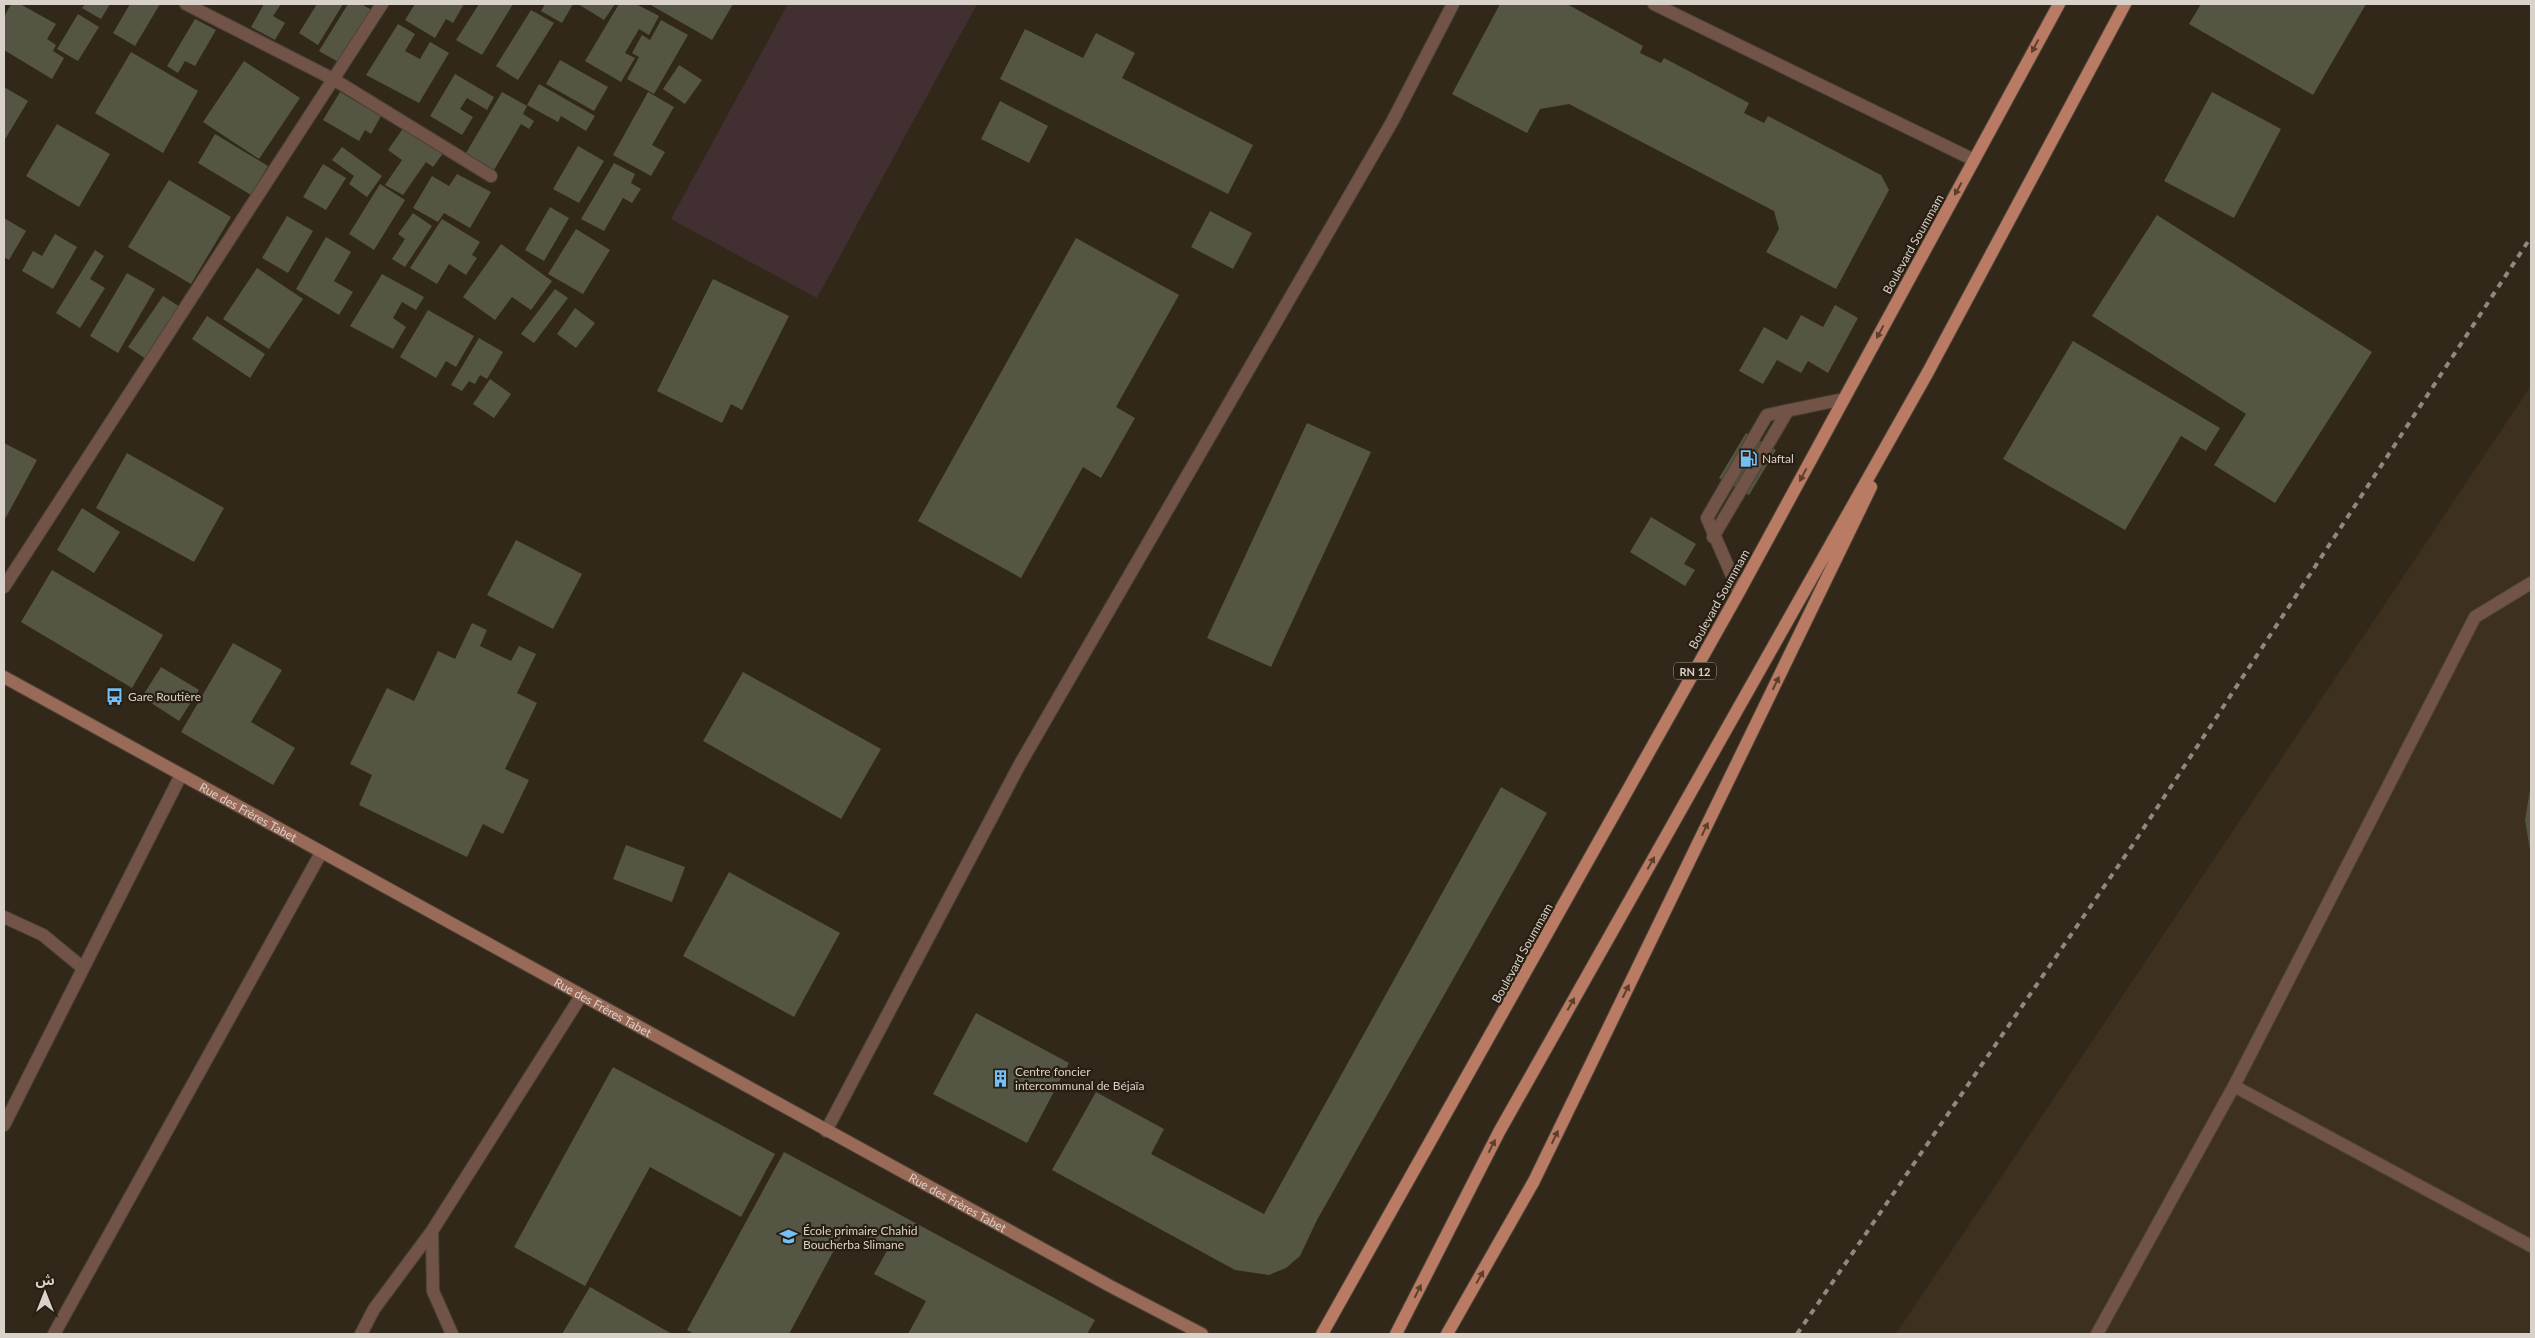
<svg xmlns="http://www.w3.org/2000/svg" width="2535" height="1338" font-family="Lato,'Noto Sans Arabic',sans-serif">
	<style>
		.built { fill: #3e301e }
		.green { fill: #422f32 }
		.building { fill: #545543 }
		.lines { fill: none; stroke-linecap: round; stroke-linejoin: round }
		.lane-casing { stroke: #4d4336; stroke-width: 14 }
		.street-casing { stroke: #4d4336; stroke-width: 14 }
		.secondary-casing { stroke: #4d4336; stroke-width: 14 }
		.primary-casing { stroke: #4d4336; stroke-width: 14 }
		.lane { stroke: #725348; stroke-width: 12 }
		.street { stroke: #725348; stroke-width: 12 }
		.secondary { stroke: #9a6a58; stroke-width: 12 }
		.primary { stroke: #b97b63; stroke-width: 12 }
		.rail { stroke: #91887e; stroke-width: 4; stroke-dasharray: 6 6; stroke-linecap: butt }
		.oneway { fill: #5b3f2e }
		.labels { text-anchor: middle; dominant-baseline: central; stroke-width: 4.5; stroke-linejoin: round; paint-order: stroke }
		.shield { fill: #281e11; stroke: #a49c92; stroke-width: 1 }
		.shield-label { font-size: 11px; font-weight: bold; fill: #d9d2ca }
		.street-label { font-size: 12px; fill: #d9d2ca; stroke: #281e11 }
		.poi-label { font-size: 12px; fill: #d9d2ca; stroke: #281e11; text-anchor: start }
	</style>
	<rect width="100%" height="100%" fill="#32281a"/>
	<path class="built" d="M2531 386V1334H1896Z"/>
	<path class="green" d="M788 4H977L817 298 671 219Z"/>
	<path class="building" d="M11 4H20L56 24 47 39 56 45 53 51 64 58 52 79 4 50V17Z
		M85 4H110L101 19 82 8Z
		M130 4H160L135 46 113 33Z
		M264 4H281L273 16 285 23 275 40 251 27Z
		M317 4H343L318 45 299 33Z
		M348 4H361L372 10 340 63 319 51Z
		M415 4H464L453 23 446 19 435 38 405 20Z
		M479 4H513L482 55 456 40Z
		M545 4H573L562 23 541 11Z
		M578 4H615L604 20Z
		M619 4H636L659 16 649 35 639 29 625 53 635 58 621 82 585 61Z
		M649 4H733L712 40Z
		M1500 4H1567L1643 46 1640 53 1661 63 1664 58 1749 103 1744 113 1764 123 1768 116 1881 175 1889 190 1836 289 1766 252 1779 229 1774 211 1569 104 1540 109 1527 133 1452 94Z
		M2201 4H2366L2313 95 2189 24Z
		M531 10 554 23 518 80 496 66Z
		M78 14 99 27 78 61 57 49Z
		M195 19 216 30 195 66 185 61 178 73 167 66Z
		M661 20 688 35 654 94 627 79 639 57 632 53 642 35 650 40Z
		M398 24 415 34 405 51 420 59 430 42 449 53 419 103 366 75Z
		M1025 29 1083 58 1096 33 1135 53 1122 78 1253 145 1228 194 1000 79Z
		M131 52 198 91 163 153 95 113Z
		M560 60 608 87 594 111 546 84Z
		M244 61 300 98 259 159 203 122Z
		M679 65 702 80 685 104 663 89Z
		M455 74 494 97 487 110 467 98 460 109 473 117 462 135 430 116Z
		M539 84 595 116 586 131 561 116 558 122 527 105Z
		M4 87 28 101 4 141Z
		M340 92 381 116 371 134 365 130 359 141 323 120Z
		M502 92 527 106 523 114 534 121 529 129 521 124 494 170 466 153Z
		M648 92 674 107 652 145 665 152 651 176 613 155Z
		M2212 92 2281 129 2234 218 2164 181Z
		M1000 101 1048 126 1029 163 981 139Z
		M57 124 110 154 79 207 26 176Z
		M404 127 444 152 433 167 426 162 403 195 385 185 402 160 388 150Z
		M215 134 268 166 251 195 198 163Z
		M578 146 604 161 579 203 553 189Z
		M342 147 382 176 367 197 349 184 354 176 332 160Z
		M614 163 635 174 631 183 641 189 632 203 623 198 604 231 581 219Z
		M323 164 346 178 326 210 303 197Z
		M457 174 491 192 470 228 444 213 438 222 413 208 432 176 449 186Z
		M169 180 231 217 191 284 128 247Z
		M380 184 405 200 374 250 349 234Z
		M550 207 569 218 544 261 525 250Z
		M1210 211 1252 233 1233 269 1191 247Z
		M413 213 432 226 405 267 392 259 405 239 398 234Z
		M2157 215 2372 352 2275 503 2214 465 2246 414 2092 316Z
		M287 216 313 231 288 273 262 258Z
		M4 218 26 231 9 260 4 257Z
		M442 219 480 242 472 255 477 258 466 275 449 264 437 284 410 268Z
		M576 229 610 250 583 294 548 274Z
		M55 234 77 247 53 289 22 271 33 251 42 256Z
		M326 237 351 252 334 281 353 292 339 315 296 289Z
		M1076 238 1179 295 1116 407 1135 418 1101 478 1083 467 1021 578 918 521Z
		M501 244 552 281 531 310 512 297 495 320 463 297Z
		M95 250 104 256 90 279 105 288 80 328 56 313Z
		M257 268 303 299 269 349 223 319Z
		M127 273 155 289 118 353 90 336Z
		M382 274 424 297 416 310 402 302 393 318 406 327 393 349 350 326Z
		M713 279 789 316 742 410 731 404 722 423 657 391Z
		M555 289 568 298 534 343 521 334Z
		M163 296 180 307 146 359 128 347Z
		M1835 305 1858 318 1828 373 1808 361 1801 373 1777 360 1763 384 1739 371 1764 327 1787 340 1801 315 1823 327Z
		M575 308 595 323 576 348 557 334Z
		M428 310 474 336 456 367 446 361 436 378 400 357Z
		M207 316 265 354 250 378 192 339Z
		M479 338 503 352 487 379 480 375 475 384 469 381 462 391 451 385Z
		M2073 341 2220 428 2206 451 2181 436 2125 530 2003 459Z
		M490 379 511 394 494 418 473 404Z
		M1307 423 1371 452 1271 667 1207 638Z
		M1746 433 1776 450 1749 495 1719 478Z
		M4 443 37 460 5 519 4 518Z
		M127 453 224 508 194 562 96 508Z
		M82 508 120 532 94 573 57 550Z
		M1651 517 1696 544 1684 564 1695 570 1685 586 1630 552Z
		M516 540 582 574 553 629 487 595Z
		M52 570 163 635 132 688 21 622Z
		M472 623 487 630 480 646 511 661 519 646 536 654 517 693 537 703 505 769 529 780 503 834 483 824 467 857 359 805 372 775 350 764 387 688 414 701 438 651 455 659Z
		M233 643 282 670 251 722 295 748 273 785 181 732Z
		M161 667 199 690 179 721 142 697Z
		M743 672 881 749 841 819 703 741Z
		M1501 787 1547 813 1317 1220 1300 1256 1286 1268 1269 1275 1235 1270 1052 1170 1096 1092 1164 1129 1151 1154 1264 1214Z
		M2530 790H2531L2530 850 2525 820Z
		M626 845 685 867 672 902 613 879Z
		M729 872 840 933 794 1017 683 956Z
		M976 1013 1069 1063 1027 1143 933 1094Z
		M613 1067 775 1154 741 1217 650 1167 585 1286 514 1247Z
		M784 1152 1095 1320 1087 1334H908L926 1301 874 1274 888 1249 847 1226 789 1334H694L687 1330Z
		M590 1287 672 1334H562Z"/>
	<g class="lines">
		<defs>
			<path id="lane" d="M1713 537 1787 412
				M1739 592 1707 518 1767 415 1844 399
				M4 917 43 935 83 968
				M2234 1086 2531 1246
				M4 1125 181 775
				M432 1231 433 1291 452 1334
				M54 1334 321 853
				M361 1334 374 1309 432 1231 581 996
				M2097 1334 2234 1086 2475 617 2531 583"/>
			<path id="street" d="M186 4 333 79 491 176
				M1654 4 1974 160
				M4 587 382 4
				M826 1131 1020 764 1392 122 1453 4"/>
			<g id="secondary">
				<path id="s1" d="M4 677 1110 1286 1202 1334"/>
			</g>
			<path id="primary" d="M1322 1334 1739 592 2059 4
				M1396 1334 1499 1132 1928 372 2125 4
				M1447 1334 1534 1181 1871 487"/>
		</defs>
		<use href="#lane" class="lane-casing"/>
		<use href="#street" class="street-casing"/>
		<use href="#secondary" class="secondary-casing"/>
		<use href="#primary" class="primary-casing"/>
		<use href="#lane" class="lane"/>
		<use href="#street" class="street"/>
		<use href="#secondary" class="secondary"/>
		<use href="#primary" class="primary"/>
		<path class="rail" d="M1797 1334 2134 843 2531 237"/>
	</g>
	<defs><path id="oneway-solid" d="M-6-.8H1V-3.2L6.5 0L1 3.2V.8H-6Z" transform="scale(1.25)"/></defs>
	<g class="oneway">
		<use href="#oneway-solid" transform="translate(2035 46) rotate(118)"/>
		<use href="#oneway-solid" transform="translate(1958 189) rotate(119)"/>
		<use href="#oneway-solid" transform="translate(1880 332) rotate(118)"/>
		<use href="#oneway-solid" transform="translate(1803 475) rotate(118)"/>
		<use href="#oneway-solid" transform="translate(1776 683) rotate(-64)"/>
		<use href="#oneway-solid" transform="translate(1705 829) rotate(-64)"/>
		<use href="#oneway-solid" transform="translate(1651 863) rotate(-61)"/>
		<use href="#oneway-solid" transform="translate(1626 991) rotate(-64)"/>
		<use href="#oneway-solid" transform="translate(1571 1004) rotate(-61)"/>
		<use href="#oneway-solid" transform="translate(1555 1137) rotate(-64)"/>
		<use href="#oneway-solid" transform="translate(1492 1146) rotate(-63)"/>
		<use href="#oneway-solid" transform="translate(1480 1277) rotate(-60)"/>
		<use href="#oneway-solid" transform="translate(1418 1291) rotate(-63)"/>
	</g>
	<defs>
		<symbol id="fuel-bare" viewBox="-9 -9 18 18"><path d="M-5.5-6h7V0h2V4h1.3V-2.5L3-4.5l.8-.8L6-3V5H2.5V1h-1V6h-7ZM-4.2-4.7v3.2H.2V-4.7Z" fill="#74c0f6" stroke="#281e11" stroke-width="2.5" paint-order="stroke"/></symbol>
		<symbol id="bus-bare" viewBox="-9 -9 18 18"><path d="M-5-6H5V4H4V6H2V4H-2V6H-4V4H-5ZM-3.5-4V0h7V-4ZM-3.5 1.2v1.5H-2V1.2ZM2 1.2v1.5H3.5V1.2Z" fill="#74c0f6" stroke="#281e11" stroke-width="2.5" paint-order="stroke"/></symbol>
		<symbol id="building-bare" viewBox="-9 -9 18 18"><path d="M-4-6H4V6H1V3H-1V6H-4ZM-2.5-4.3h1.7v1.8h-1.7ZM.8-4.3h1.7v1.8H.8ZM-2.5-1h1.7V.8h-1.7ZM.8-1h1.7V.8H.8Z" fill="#74c0f6" stroke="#281e11" stroke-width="2.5" paint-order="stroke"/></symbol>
		<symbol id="school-bare" viewBox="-9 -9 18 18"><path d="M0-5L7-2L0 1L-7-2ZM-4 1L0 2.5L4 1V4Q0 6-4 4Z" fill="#74c0f6" stroke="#281e11" stroke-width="2.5" paint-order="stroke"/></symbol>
	</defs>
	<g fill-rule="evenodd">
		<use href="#fuel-bare" x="1736" y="446" width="25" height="25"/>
		<use href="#bus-bare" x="102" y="684" width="25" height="25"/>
		<use href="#building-bare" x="988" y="1066" width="25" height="25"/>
		<use href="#school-bare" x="776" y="1224" width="25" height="25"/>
	</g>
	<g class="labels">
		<rect class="shield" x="1674" y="662.5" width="42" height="17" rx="4"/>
		<g class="shield-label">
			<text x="1695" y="671">RN 12</text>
		</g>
		<g class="street-label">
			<text transform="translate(1913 244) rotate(-61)">Boulevard Soummam</text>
			<text transform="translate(1719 599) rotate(-61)">Boulevard Soummam</text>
			<text stroke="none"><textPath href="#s1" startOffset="279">Rue des Frères Tabet</textPath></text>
			<text transform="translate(1522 953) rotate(-61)">Boulevard Soummam</text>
			<text stroke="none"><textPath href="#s1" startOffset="684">Rue des Frères Tabet</textPath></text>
			<text stroke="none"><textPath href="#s1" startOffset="1089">Rue des Frères Tabet</textPath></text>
		</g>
		<g class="poi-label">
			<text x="1762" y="458">Naftal</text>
			<text x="128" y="696">Gare Routière</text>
			<text x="1015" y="1071">Centre foncier<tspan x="1015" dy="14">intercommunal de Béjaïa</tspan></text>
			<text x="803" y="1230">École primaire Chahid<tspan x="803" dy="14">Boucherba Slimane</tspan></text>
		</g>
	</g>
	<rect width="2535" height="1338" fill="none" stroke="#d9d2ca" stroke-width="10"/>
	<g transform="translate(45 1293)" stroke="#281e11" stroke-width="4" paint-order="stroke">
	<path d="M0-4L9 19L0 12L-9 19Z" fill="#d9d2ca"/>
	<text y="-8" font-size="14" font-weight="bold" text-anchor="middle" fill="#d9d2ca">ش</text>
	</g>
</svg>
